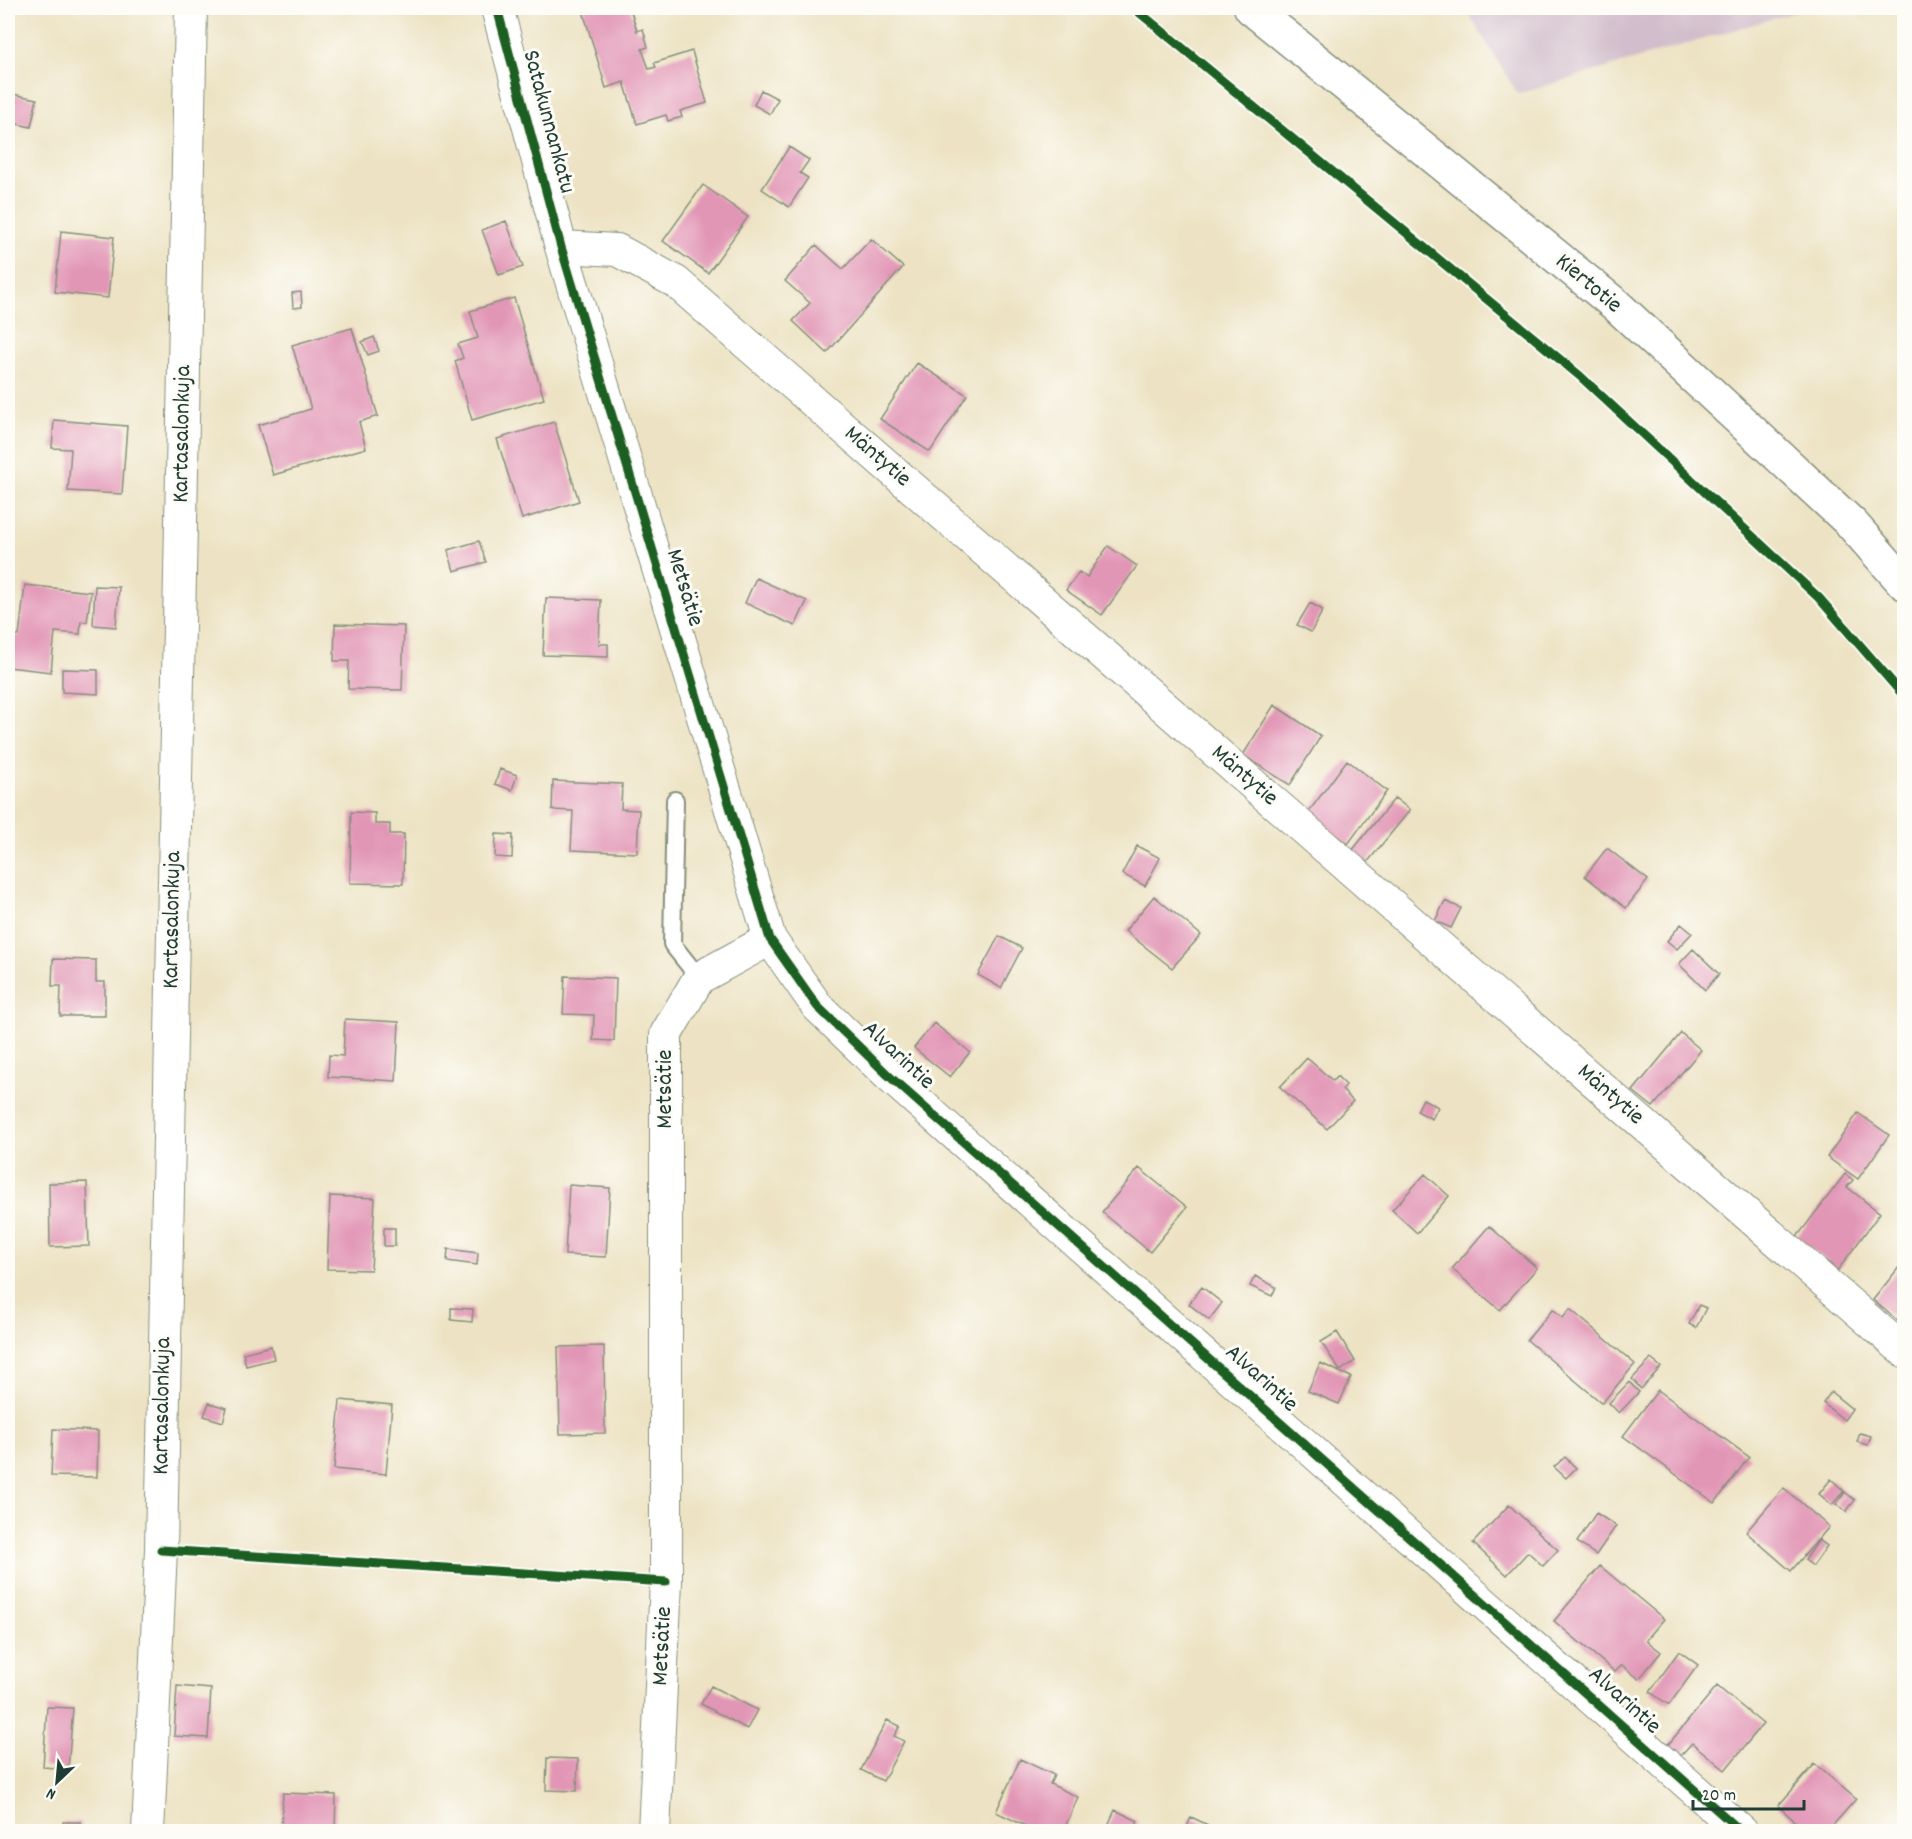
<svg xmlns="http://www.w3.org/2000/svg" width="1912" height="1839" font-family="Dekko,sans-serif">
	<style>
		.built { fill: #f5cfda }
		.industrial { fill: #d1bdcb }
		.building { fill: #e296b6 }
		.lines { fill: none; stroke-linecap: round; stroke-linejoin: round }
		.service-casing { stroke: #86907c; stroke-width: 20 }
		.minor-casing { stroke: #86907c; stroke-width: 34 }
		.tertiary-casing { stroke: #86907c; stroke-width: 36 }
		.service { stroke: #fff; stroke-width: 16 }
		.minor { stroke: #fff; stroke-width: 32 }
		.tertiary { stroke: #fff; stroke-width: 33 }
		.cycleway-casing { stroke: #fdfcf7; stroke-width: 13 }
		.cycleway { stroke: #1b5e20; stroke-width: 9 }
		.labels { text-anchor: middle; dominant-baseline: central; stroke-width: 6; stroke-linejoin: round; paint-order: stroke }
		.street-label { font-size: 24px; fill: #1f3d34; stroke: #fdfcf7 }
	</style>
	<rect width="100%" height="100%" fill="#fdfcf7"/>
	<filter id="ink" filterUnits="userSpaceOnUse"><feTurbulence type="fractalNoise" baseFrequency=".0167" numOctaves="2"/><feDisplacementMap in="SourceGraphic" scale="12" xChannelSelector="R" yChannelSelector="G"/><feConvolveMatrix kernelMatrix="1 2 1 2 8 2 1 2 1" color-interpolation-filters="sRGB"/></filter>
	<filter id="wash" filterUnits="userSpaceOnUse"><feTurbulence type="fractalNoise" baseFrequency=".008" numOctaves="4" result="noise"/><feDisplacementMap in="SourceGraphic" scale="24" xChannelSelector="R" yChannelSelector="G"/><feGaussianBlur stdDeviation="1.35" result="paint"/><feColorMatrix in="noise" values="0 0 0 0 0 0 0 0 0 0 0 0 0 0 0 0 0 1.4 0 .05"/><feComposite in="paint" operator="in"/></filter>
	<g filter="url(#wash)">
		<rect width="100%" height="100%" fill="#ede3c4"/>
		<path class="built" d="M12 8H141L17 10Z"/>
		<path class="industrial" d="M1465 8H1808L1518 94Z"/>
		<g id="blocks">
			<path class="building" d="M582 8H630L637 31 643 29 648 47 642 49 649 69 656 67 654 63 692 51 707 103 680 111 682 117 668 121 666 115 637 124 624 82 606 88Z
				M761 90 778 99 770 114 754 105Z
				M8 93 37 99 31 127 8 122Z
				M789 147 809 160 800 173 808 178 789 207 762 189Z
				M703 185 748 217 708 273 663 241Z
				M506 221 523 267 499 275 482 230Z
				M61 231 114 237 108 298 55 292Z
				M871 239 903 267 827 353 793 321 810 303 785 281 816 245 843 269Z
				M301 292 302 307 293 308 292 293Z
				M514 298 544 399 472 420 455 361 463 358 458 344 478 338 470 311Z
				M352 328 378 416 359 422 366 448 273 475 258 425 311 409 292 345Z
				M374 337 379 351 368 355 362 342Z
				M917 363 967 395 930 452 880 419Z
				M54 420 127 426 122 494 68 491 71 449 52 448Z
				M554 422 579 501 522 519 497 439Z
				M479 541 486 562 454 571 448 550Z
				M1108 546 1137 566 1102 615 1066 590 1079 572 1087 577Z
				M756 578 807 601 795 626 745 603Z
				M25 585 91 592 87 622 81 621 80 634 55 632 51 672 8 667V635L19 636Z
				M95 586 119 587 116 627 93 625Z
				M546 598 601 600 599 644H608V657L543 655Z
				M1310 603 1323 610 1311 632 1297 625Z
				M335 624 404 626 402 690 348 689 349 661H334Z
				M62 669 98 670V694L62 692Z
				M1274 705 1321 736 1290 785 1243 755Z
				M1347 760 1387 791 1348 844 1307 814Z
				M500 769 517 775 512 790 495 784Z
				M553 781 622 784 621 809 639 810 637 853 571 850 573 811 552 810Z
				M1395 798 1410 810 1366 864 1351 852Z
				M351 812 375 813V824H390V834H404L403 884 350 883Z
				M496 834 513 835 512 858 495 857Z
				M1137 846 1160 858 1145 886 1122 874Z
				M1607 848 1648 880 1626 908 1585 876Z
				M1154 896 1201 935 1172 968 1125 931Z
				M1445 901 1461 908 1451 928 1435 921Z
				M1681 924 1692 933 1677 949 1667 941Z
				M999 936 1022 948 1001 988 978 975Z
				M1693 949 1719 974 1705 990 1679 964Z
				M53 959 96 960V982H105V1016H60L61 986H52Z
				M565 976 616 978 614 1041 593 1040 594 1015 563 1014Z
				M345 1019 399 1022 396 1081 328 1077 329 1055 343 1056Z
				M934 1023 970 1052 950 1077 914 1048Z
				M1681 1033 1701 1050 1653 1107 1633 1091Z
				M1307 1058 1333 1081 1337 1076 1346 1085 1342 1090 1353 1101 1327 1129 1280 1087Z
				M1423 1099 1438 1107 1432 1119 1417 1111Z
				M1858 1113 1889 1135 1858 1179 1827 1157Z
				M1139 1168 1187 1207 1150 1252 1102 1212Z
				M1425 1174 1449 1196 1417 1233 1392 1210Z
				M1845 1174 1853 1180 1847 1187 1880 1213 1838 1270 1796 1238Z
				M87 1182 89 1246 50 1247 49 1183Z
				M569 1185 610 1188 606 1257 565 1255Z
				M330 1196 375 1198 371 1270 327 1269Z
				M1489 1226 1537 1268 1500 1310 1452 1269Z
				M384 1228H395V1246H384Z
				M448 1249 478 1253 477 1265 447 1261Z
				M1904 1261V1326L1873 1300Z
				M1255 1276 1276 1287 1272 1296 1250 1286Z
				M1202 1287 1222 1303 1209 1320 1189 1304Z
				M1699 1305 1706 1308 1696 1328 1689 1324Z
				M451 1308 473 1309 472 1322 451 1320Z
				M1553 1309 1563 1318 1570 1309 1635 1364 1602 1403 1527 1340Z
				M1337 1332 1355 1361 1340 1371 1321 1342Z
				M271 1346 274 1359 246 1366 243 1353Z
				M604 1346 605 1433 560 1434 558 1347Z
				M1651 1359 1661 1367 1641 1389 1632 1379Z
				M1320 1363 1351 1377 1339 1404 1308 1391Z
				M1629 1382 1639 1392 1619 1413 1609 1403Z
				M1658 1390 1749 1457 1715 1503 1623 1436Z
				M1831 1392 1852 1409 1844 1420 1823 1403Z
				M340 1400 392 1405 386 1474 334 1469Z
				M209 1403 227 1408 223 1422 204 1416Z
				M53 1429 98 1431 97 1477 51 1476Z
				M1860 1433 1871 1436 1868 1445 1857 1442Z
				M1565 1457 1576 1468 1566 1478 1554 1467Z
				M1831 1479 1844 1491 1832 1505 1819 1494Z
				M1784 1488 1829 1527 1791 1571 1746 1532Z
				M1845 1492 1855 1500 1846 1512 1836 1504Z
				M1509 1505 1558 1550 1543 1566 1528 1552 1507 1575 1473 1543Z
				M1596 1513 1616 1526 1596 1555 1577 1542Z
				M1819 1540 1827 1546 1813 1566 1805 1560Z
				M1600 1566 1664 1619 1646 1640 1661 1652 1639 1679 1622 1665 1615 1672 1554 1621Z
				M1679 1651 1698 1665 1669 1705 1650 1692Z
				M177 1686 211 1689 208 1738 174 1736Z
				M711 1686 757 1710 747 1729 701 1704Z
				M1717 1686 1763 1724 1725 1770 1692 1743 1680 1756 1667 1746Z
				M47 1707 73 1708 68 1769 43 1767Z
				M887 1720 900 1726 894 1736 904 1741 883 1781 861 1770Z
				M547 1758 578 1759 577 1791 546 1790Z
				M1020 1759 1054 1775 1050 1784 1078 1797 1063 1832H1038L996 1812Z
				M1815 1764 1856 1799 1827 1832H1807L1778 1806Z
				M283 1793 336 1795 335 1832H281Z
				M1115 1810 1138 1821 1134 1832H1105Z
				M1191 1817 1223 1832H1185Z
				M63 1822H81V1832H63Z"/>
		</g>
	</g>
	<g filter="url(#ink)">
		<use href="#blocks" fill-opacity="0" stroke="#86907c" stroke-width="1.5"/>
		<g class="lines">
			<defs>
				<path id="service" d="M675 800 672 944 699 978"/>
				<path id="minor" d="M497 8 561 247 770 939 817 1006 888 1075 1742 1832
					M561 247 617 250 676 282 1904 1351
					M148 1832 161 1550 191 8
					M654 1832 666 1582V1034L699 978 770 939"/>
				<path id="tertiary" d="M1251 8 1616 305 1852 524 1904 583"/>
			</defs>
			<use href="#service" class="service-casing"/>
			<use href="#minor" class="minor-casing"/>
			<use href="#tertiary" class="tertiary-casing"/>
			<use href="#service" class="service"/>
			<use href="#minor" class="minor"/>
			<use href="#tertiary" class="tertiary"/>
			<defs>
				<path id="cycleway" d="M497 8 561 247 770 939 817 1006 888 1075 1742 1832
					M1134 8 1580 376 1819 598 1904 696
					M161 1550 666 1582"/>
			</defs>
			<use href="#cycleway" class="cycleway-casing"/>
			<use href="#cycleway" class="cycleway"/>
		</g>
	</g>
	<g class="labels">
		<g class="street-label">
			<text transform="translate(548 122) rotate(75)">Satakunnankatu</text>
			<text transform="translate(1588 284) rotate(40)">Kiertotie</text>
			<text transform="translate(183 434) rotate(-89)">Kartasalonkuja</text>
			<text transform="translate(877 457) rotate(41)">Mäntytie</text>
			<text transform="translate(684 588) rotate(73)">Metsätie</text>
			<text transform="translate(1244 776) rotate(41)">Mäntytie</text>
			<text transform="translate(173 920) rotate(-89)">Kartasalonkuja</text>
			<text transform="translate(898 1056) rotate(43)">Alvarintie</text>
			<text transform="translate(666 1089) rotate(-90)">Metsätie</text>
			<text transform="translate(1610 1095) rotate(41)">Mäntytie</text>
			<text transform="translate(1261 1379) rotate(42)">Alvarintie</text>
			<text transform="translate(163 1406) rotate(-89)">Kartasalonkuja</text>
			<text transform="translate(663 1646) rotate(-87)">Metsätie</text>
			<text transform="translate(1624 1701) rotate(42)">Alvarintie</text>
		</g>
	</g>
	<rect width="1912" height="1839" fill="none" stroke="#fdfcf7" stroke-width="30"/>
	<g transform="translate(57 1782) rotate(206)" stroke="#fdfcf7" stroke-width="4.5" paint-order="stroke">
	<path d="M0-4.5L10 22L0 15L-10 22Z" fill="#1f3d34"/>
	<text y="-9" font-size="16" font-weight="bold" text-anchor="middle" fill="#1f3d34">N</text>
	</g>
	<path d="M1693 1800v9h111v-9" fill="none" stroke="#1f3d34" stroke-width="3"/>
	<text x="1702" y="1800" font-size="18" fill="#1f3d34" stroke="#fdfcf7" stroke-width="4.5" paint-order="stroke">20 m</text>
</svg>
